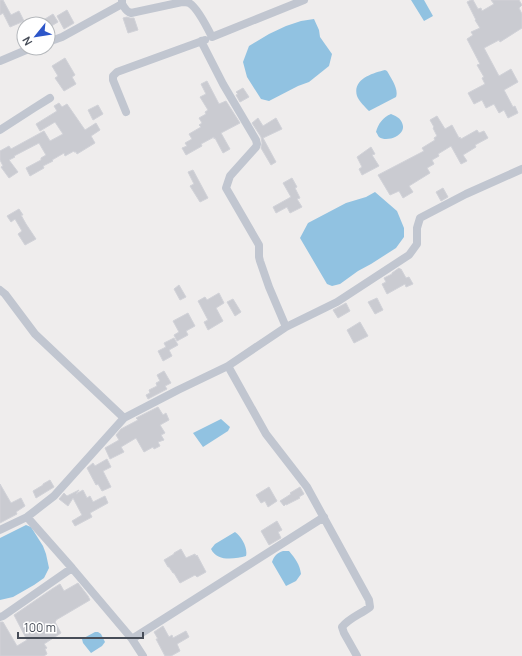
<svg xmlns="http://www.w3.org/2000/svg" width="522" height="656" font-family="Manrope,sans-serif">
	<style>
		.water { fill: #91c2e1 }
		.building { fill: #cacbd1; stroke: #d1d2d8 }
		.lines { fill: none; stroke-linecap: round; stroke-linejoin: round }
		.minor { stroke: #c1c6d0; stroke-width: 8 }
	</style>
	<rect width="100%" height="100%" fill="#efeded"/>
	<path class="water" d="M411 0H424L433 16 424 21Z
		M314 19 319 30 320 37 332 54 329 66 309 82 298 86 269 101 261 99 247 77 243 62 249 46 269 34 286 26 301 21Z
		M385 70 387 71C391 78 399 89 396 97L369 111C365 107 359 101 357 96 352 79 373 73 385 70Z
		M391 114C393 115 396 116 397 117 401 119 405 126 402 131 399 137 386 142 379 137 378 136 377 133 376 132 378 124 383 117 391 114Z
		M375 192 397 211 404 228V237L396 248 371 264 358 271 340 284 332 286 327 284 300 238 308 223 346 203 366 197Z
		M221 419 230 427 228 431 203 447 193 433Z
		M26 525 31 527 43 546 46 554 49 568 44 578 34 585 13 597 0 600V538Z
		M235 532C242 537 248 548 246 556 235 559 217 562 211 549L215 544Z
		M283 551H289C295 558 300 565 301 574L296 581 286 586 272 562C274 556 277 553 283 551Z
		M95 632H98L101 634 105 642 102 646 91 653 83 643 82 639Z"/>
	<path class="building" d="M0 0H3L11 15 19 11 24 21 10 27 3 13 0 15Z
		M471 0H473L478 9 481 8 482 11 494 4 491 0H519L522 5 519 8 522 14V28L500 42 499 40 484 48 499 76 511 69 518 82 504 90 513 107 515 106 518 113 508 118 504 110 499 113 494 104 486 108 482 100 474 104 468 93 485 84 482 78 484 77 477 65 480 64 467 39 473 35 471 32 480 28 475 20H476L467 2Z
		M67 10 74 23 64 29 57 16Z
		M53 14 58 22 48 28V24H37Z
		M127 17 130 18H134L138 30 128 33 123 18Z
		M65 58 75 75 72 77 76 84 64 91 55 78 58 76 52 66Z
		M207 81 219 104 226 101 240 123 221 133 230 149 223 153 215 138 214 139V137L201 144 202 146 186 155 182 148 187 146 185 143 192 139 189 134 201 127 199 125 202 123 199 118 206 114 205 112 208 110 200 97 206 94 201 84Z
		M243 88 249 97 240 102 236 95 238 94 236 92Z
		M59 103 62 107 67 104 85 130 96 123 100 130 91 136 95 143 77 154 76 152H74V151L65 156 64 153 52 160 53 161 43 166 44 168 30 176 26 168 41 160V158L46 155 39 143 14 156 15 157 9 160 18 172 9 178 1 167 3 166 0 160V151L9 146 11 149 44 131 50 141 63 134 55 122 40 131 36 124 57 111 54 106Z
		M98 105 103 114 93 120 88 110Z
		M437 116 445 129 452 125 459 138 460 137 461 139 477 130 479 133 484 131 488 138 475 145 476 147 463 155 467 161 461 164 451 146 438 154 439 156 432 160 434 164 427 168 430 173 409 186 413 192 403 198 399 191 390 195 378 175 424 151 422 148 435 140 434 138 437 136 433 128 434 127 430 120Z
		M258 118 263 126 276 118 282 129 263 138 276 162 271 165 261 148 262 143 261 137 252 123Z
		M371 147 375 154 372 155 379 166 362 175 359 169 362 167 357 157Z
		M193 170 208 198 200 202 190 186 194 184 188 172Z
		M292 178 297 187 295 188 300 198 297 199 302 207 290 213 287 207 276 213 273 207 291 197 283 183Z
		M443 188 448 197 441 201 436 192Z
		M19 209 23 215H21L26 224 36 239 25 245 18 234 22 231 15 219 11 222 7 216Z
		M399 268 400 269H401L406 278 409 277 413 284 406 287 405 284 387 294 382 284 386 282 384 278 392 274V273Z
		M179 285 186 297 180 300 174 289Z
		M219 293 224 303 216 308 223 321 208 330 204 322 208 320 198 301 205 297 207 300Z
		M377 298 383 310 375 314 368 302Z
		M233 299 241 312 235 316 227 302Z
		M346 303 350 311 338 318 333 310Z
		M188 313 195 326 186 331 188 335 177 341 174 335 179 332 173 321Z
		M360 322 368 336 354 343 347 330Z
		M174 338 178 345 169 350 172 356 163 361 158 351 166 347 164 343Z
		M164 371 171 383 165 386 167 389 148 399 146 395 150 393 149 390 157 386 156 383 160 381 157 375Z
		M158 407 163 415 166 413 169 420 160 425 165 433 161 435 164 440 158 442 160 446 154 449 153 447 144 452 136 438 121 447 124 452 110 459 105 448 119 440 116 435 121 429 138 420 136 418Z
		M107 459 111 467 103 471 111 487 102 491 98 484 96 485 87 468 93 463 95 466Z
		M50 480 54 487 36 498 33 491 43 485V484Z
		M0 484 11 503 21 498 25 506 16 512 17 514 0 523Z
		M269 487 277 501 268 507 265 501 261 503 256 495Z
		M300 487 304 494 299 497 300 498 286 505V504L284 506 280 501 291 494 290 493Z
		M79 490 76 494 83 490 87 498 90 496 93 502 105 496 108 503 90 513 92 517 75 526 72 521 82 515 73 498 68 506 59 499 64 493 67 496Z
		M277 521 282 530 278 532 281 538 269 545 261 531Z
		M181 549 186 558 195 554 196 556 197 555 206 572 197 577 195 575 180 583 174 573H173L169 567H168L164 560 174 554V553Z
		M78 583 88 596 90 600 56 620V621L55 622 61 633 44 644 47 648 45 649 47 654 44 656H0V622H3L17 646 27 640 14 615 52 589 60 584 64 591Z
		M163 626 169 637 172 635 173 638 186 631 189 637 177 644 180 651 171 656H165L156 639H158L154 632Z"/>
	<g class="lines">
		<path class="minor" d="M122 4C125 8 126 12 131 13L182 2C184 2 187 2 189 3 197 7 208 29 212 37L304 0
			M201 41 223 84 256 140 257 144 256 147 230 176 226 188 259 245V257L260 261 269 287 286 327
			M48 42 62 37 122 4V0
			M0 61 31 48
			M126 112 113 80V76L117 72 205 40
			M0 130 34 108 50 98
			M0 290 5 294 35 334 124 418 54 496 27 517 0 530
			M124 418 178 390 228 366
			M27 517 72 568
			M0 617 3 616 72 568 132 639
			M143 656 132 639 324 517
			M357 656 344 633 342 627C349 618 361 614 370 607L369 600 307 487 266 434 228 366 286 327 337 302 409 255 417 244V228L420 218 466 194 522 169"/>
	</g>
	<g transform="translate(36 36) rotate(240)"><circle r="19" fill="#ffffff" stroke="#b5b8bc"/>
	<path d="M0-3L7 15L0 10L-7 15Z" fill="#2d56c9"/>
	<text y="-6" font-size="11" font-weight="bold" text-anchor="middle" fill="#474d58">N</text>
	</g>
	<path d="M18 632v6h125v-6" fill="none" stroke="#474d58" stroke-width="2"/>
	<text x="24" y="632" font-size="12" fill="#474d58" stroke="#ffffff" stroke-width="3" paint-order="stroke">100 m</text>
</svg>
